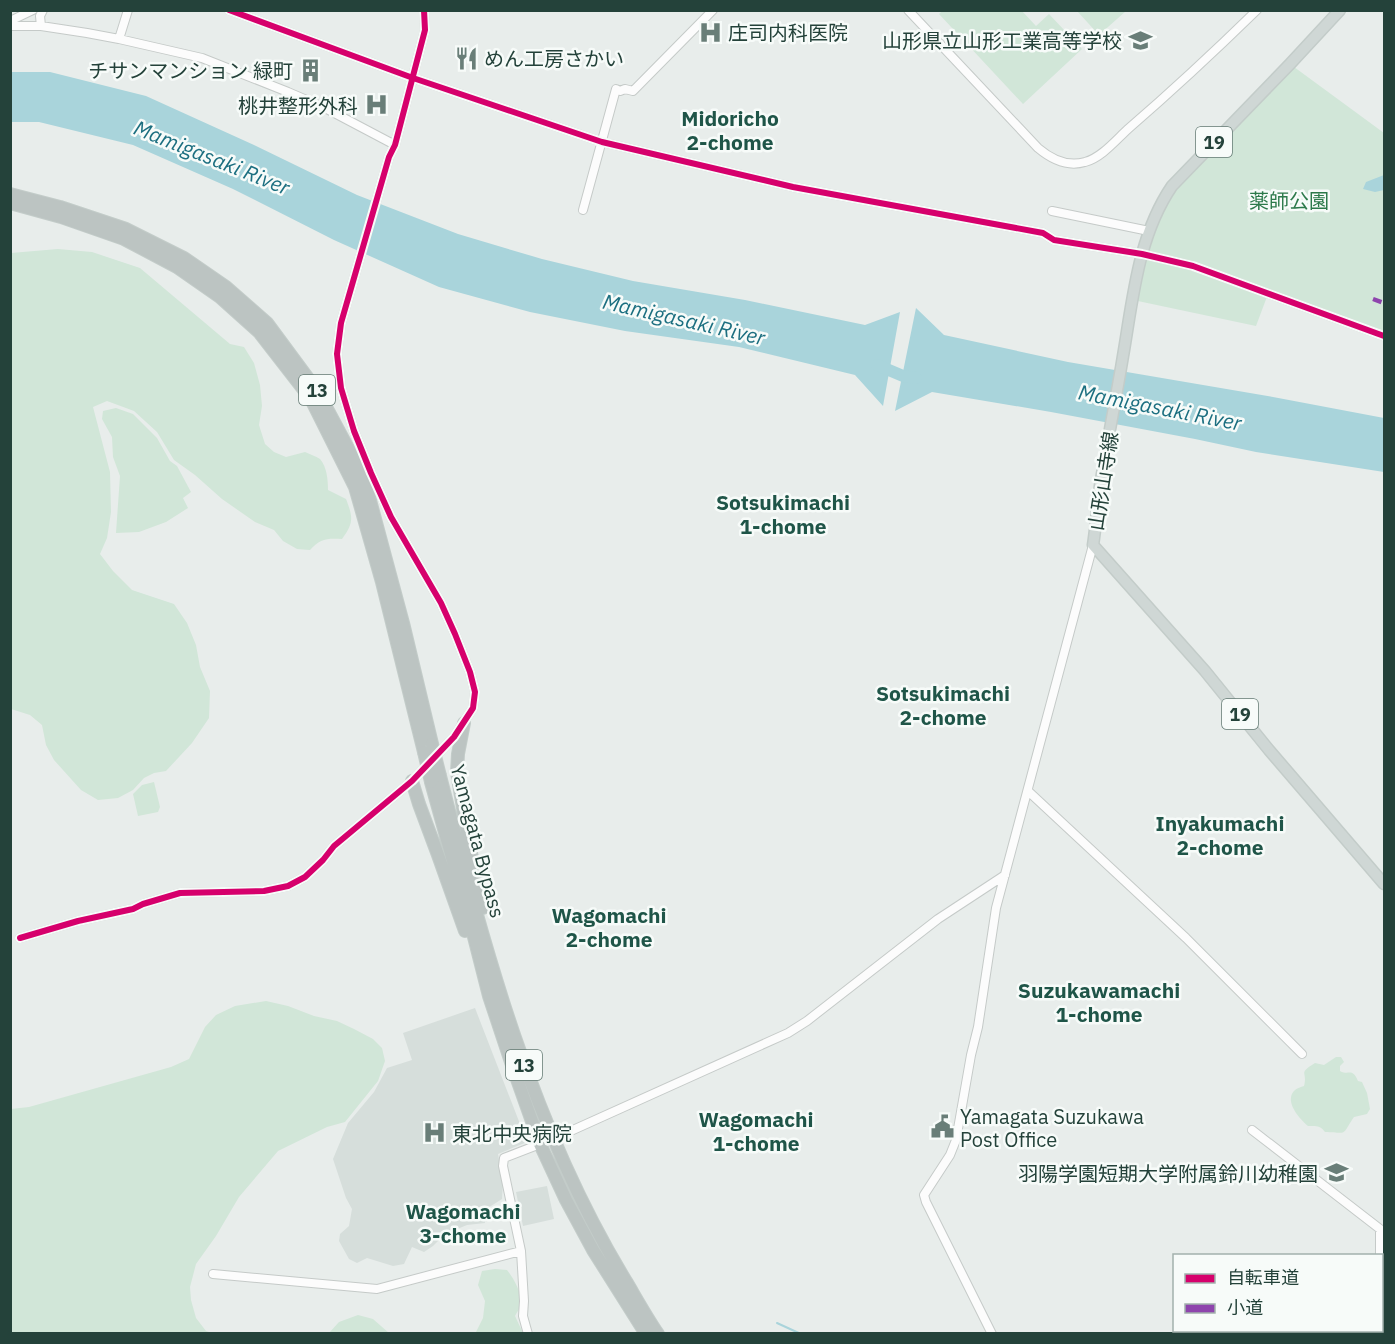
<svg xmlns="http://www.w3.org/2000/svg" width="1395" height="1344" font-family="'IBM Plex Sans','Noto Sans JP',sans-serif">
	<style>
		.built { fill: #d6dedb }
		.green { fill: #d1e6d8 }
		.water { fill: #a9d4db }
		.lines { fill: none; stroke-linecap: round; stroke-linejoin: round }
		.stream { stroke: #a9d4db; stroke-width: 2 }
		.river { stroke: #a9d4db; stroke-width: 12 }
		.minor-casing { stroke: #c5cac8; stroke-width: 10 }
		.major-casing { stroke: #c3ccc9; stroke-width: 13 }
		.highway-casing { stroke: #c3ccc9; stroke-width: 14 }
		.minor { stroke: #fcfcfc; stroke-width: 8 }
		.major { stroke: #cfd7d5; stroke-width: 10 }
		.highway { stroke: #bcc4c2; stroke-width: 12 }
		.highway-bridge-casing { stroke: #c3ccc9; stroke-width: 14; stroke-linecap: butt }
		.highway-bridge { stroke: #bcc4c2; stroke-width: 12 }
		.quiet { stroke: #8e44ad; stroke-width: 4.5; stroke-dasharray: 9 4.5; stroke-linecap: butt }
		.cycleway-casing { stroke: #f7fbf9; stroke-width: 10 }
		.cycleway { stroke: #d6006c; stroke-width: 6 }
		.labels { text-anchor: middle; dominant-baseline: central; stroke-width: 5; stroke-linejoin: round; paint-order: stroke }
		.shield { fill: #f7fbf9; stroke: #637a73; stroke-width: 1.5 }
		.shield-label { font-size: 18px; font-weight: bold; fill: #24423a }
		.poi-label { font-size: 20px; fill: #24423a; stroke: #f7fbf9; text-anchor: start }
		.park-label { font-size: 20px; fill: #2d7a4b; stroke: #f7fbf9 }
		.street-label { font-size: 20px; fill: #24423a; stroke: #f7fbf9 }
		.neighbourhood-label { font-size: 21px; font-weight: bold; fill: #1f5548; stroke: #f7fbf9 }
		.water-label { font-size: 21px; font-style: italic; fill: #1c6f80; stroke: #f7fbf9 }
	</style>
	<rect width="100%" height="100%" fill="#e8edeb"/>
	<path class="built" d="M475 1008 527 1142 498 1154 503 1181 502 1199 483 1211 485 1223 467 1225 445 1234 433 1246 424 1252 412 1247 404 1264 393 1266 367 1258 357 1263 349 1259 339 1241 340 1234 349 1226 352 1209 346 1198 333 1159 348 1123 374 1092 387 1068 412 1060 403 1033Z
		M547 1186 554 1219 523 1226 516 1192Z"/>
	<path class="green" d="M942 11H1022L1036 26 1049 14 1082 49 1023 104 939 14Z
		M1077 11H1126L1099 35Z
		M1290 64 1384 133V333L1268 294 1256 326 1133 300 1160 205Z
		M58 249 92 252 140 268 230 344 244 347 254 363 260 385 262 406 259 425 265 444 274 452 286 457 305 452C309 454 316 456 320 459 327 467 328 480 328 490L346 499C353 517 354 523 342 539 326 538 320 539 310 550L297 549 283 541 274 530 255 522 222 499 195 475 174 460 157 432 134 411 107 401 93 407 110 472 111 512 107 538 100 554 113 571 132 590 174 604 187 623 196 645 200 667 210 691 209 718 192 743 166 771 154 773 144 778 133 790 118 798 98 800 81 790 54 760 46 745 42 725 30 715 11 709V253Z
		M116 408 133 414 157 438 170 461 177 466 191 492 183 498 188 508 166 522 139 532 116 533 120 476 113 457 112 437 102 419 103 411Z
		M154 782 160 807 158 812 138 816 133 794 142 785Z
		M266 1001 288 1006 314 1016 337 1021 354 1029 373 1039 382 1048 385 1061 378 1081 345 1122 327 1127 278 1151 239 1197 216 1236 196 1264 190 1287 191 1300 196 1318 206 1331 212 1333H11V1109L29 1107 171 1067 189 1059 205 1027 216 1015 235 1006Z
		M1336 1057H1341L1344 1062 1340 1066V1071C1349 1076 1352 1067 1358 1081L1362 1082 1367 1093 1370 1109 1367 1114 1354 1117C1341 1136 1349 1133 1325 1132 1320 1125 1316 1126 1308 1126 1300 1119 1283 1101 1295 1090 1297 1088 1301 1087 1304 1086 1308 1071 1297 1074 1315 1063L1324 1065Z
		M495 1269 507 1270C514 1279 521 1291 521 1303 521 1307 517 1312 515 1316L523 1333 475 1334 483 1318 485 1301 478 1285 482 1271Z
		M358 1315 373 1319 389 1333H329L339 1322Z"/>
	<path class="water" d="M10 72H50L146 96 254 145 357 195 458 234 542 259 633 281 745 300 865 325 900 312 883 406 855 375 739 347 625 331 530 312 439 287 334 240 233 189 133 145 39 122H11Z
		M1384 175V190L1375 192 1363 189 1366 182Z
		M916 308 944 335 1068 362 1273 397 1384 418V472L1256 452 1195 439 1051 412 932 392 895 411Z"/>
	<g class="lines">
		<path class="stream" d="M777 1323 801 1334"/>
		<path class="river" d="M877 365 903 376 916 378"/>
		<defs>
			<path id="minor" d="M229 10 413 78 602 142 793 187 1043 233 1054 240 1142 254 1193 266 1384 336
				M908 10 1038 148C1051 159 1068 167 1085 162 1101 158 1116 140 1128 129 1172 91 1215 51 1257 10
				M10 21 33 10
				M10 26H41L87 33 119 39 202 58 288 92 323 107 395 145
				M41 26 40 16 43 10
				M119 39 128 10
				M583 210 616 89 620 91 625 89 633 91 713 10
				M1052 211 1149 231
				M1028 791 1186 938 1302 1054
				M20 938 78 921 133 909 143 904 180 893 264 891 288 886 305 877 323 860 334 846 412 781 454 737 473 708 475 692 470 672 455 634 441 603 391 517 371 473 354 431 341 388 337 354 341 323 389 157 395 145 425 30 424 10
				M1252 1130 1380 1229V1256
				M213 1274 377 1289 521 1251
				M1382 1314 1384 1322
				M528 1334 523 1316 524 1301 521 1251 503 1166 504 1158 553 1139 788 1033 807 1021 938 919 1005 875
				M992 1334 926 1202 924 1195 950 1155 956 1140 971 1055 978 1027 996 908 1093 545"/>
			<path id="major" d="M1340 10 1290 64 1172 186C1138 236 1133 298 1123 356 1116 399 1107 443 1100 486 1097 506 1096 526 1093 545L1205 671 1269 750 1384 884"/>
			<path id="highway" d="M10 194 60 207 126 229 184 258 226 287 267 323 318 392 364 478 403 623 432 744
				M10 203 61 217 124 239 177 267 220 297 259 332 311 399 355 487 382 582 424 752
				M464 723 458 754 457 772 469 844 483 908
				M440 776C485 951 532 1128 627 1283 637 1300 647 1318 658 1334
				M412 781 419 804 438 855 465 931
				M431 782 473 933 489 996 513 1068 540 1144 566 1200 593 1250 646 1334"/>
		</defs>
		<use href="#minor" class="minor-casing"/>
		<use href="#major" class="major-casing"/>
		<use href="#highway" class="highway-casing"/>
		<use href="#minor" class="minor"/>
		<use href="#major" class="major"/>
		<use href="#highway" class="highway"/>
		<defs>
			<path id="highway-bridge" d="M432 744 440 776
				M424 752 431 782"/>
		</defs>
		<use href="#highway-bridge" class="highway-bridge-casing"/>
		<use href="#highway-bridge" class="highway-bridge"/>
		<path class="quiet" d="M1373 299 1384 303"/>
		<defs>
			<path id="cycleway" d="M229 10 413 78 602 142 793 187 1043 233 1054 240 1142 254 1193 266 1384 336
				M20 938 78 921 133 909 143 904 180 893 264 891 288 886 305 877 323 860 334 846 412 781 454 737 473 708 475 692 470 672 455 634 441 603 391 517 371 473 354 431 341 388 337 354 341 323 389 157 395 145 425 30 424 10"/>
		</defs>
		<use href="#cycleway" class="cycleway-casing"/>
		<use href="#cycleway" class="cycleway"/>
	</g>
	<defs>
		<symbol id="hospital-bare" viewBox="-9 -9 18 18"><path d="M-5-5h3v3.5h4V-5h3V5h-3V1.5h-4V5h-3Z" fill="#697e78" stroke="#f7fbf9" stroke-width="2.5" paint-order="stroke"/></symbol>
		<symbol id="school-bare" viewBox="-9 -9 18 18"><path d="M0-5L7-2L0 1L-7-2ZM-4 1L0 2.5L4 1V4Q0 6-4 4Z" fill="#697e78" stroke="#f7fbf9" stroke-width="2.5" paint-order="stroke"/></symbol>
		<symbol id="restaurant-bare" viewBox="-9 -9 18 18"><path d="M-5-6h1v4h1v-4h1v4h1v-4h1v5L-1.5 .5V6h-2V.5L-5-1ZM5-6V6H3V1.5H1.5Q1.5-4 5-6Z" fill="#697e78" stroke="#f7fbf9" stroke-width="2.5" paint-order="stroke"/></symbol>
		<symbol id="building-bare" viewBox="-9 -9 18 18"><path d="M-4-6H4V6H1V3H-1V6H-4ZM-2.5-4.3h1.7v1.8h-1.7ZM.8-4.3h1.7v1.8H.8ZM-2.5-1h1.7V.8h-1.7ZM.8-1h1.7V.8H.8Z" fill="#697e78" stroke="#f7fbf9" stroke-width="2.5" paint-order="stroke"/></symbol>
		<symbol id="civic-bare" viewBox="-9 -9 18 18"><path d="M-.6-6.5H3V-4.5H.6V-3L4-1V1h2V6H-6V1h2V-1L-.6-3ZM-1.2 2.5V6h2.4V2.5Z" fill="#697e78" stroke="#f7fbf9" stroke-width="2.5" paint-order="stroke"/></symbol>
	</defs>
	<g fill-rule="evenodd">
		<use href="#hospital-bare" x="694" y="16" width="33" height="33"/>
		<use href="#school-bare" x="1124" y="24" width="33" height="33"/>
		<use href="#restaurant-bare" x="450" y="42" width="33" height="33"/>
		<use href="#building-bare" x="294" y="54" width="33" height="33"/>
		<use href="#hospital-bare" x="360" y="88" width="33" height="33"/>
		<use href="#civic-bare" x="926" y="1110" width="33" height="33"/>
		<use href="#hospital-bare" x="418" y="1116" width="33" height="33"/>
		<use href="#school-bare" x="1320" y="1156" width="33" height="33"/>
	</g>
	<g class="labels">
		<g class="shield">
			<rect x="1196" y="127" width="36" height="30" rx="4.5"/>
			<rect x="299" y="375" width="36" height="30" rx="4.5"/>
			<rect x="1222" y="699" width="36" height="30" rx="4.5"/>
			<rect x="506" y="1050" width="36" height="30" rx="4.5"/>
		</g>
		<g class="shield-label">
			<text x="1214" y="142">19</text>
			<text x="317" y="390">13</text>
			<text x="1240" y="714">19</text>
			<text x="524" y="1065">13</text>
		</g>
		<g class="poi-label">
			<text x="728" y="32">庄司内科医院</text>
			<text x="1122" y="40" text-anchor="end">山形県立山形工業高等学校</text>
			<text x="484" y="58">めん工房さかい</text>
			<text x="293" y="70" text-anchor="end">チサンマンション 緑町</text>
			<text x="358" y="105" text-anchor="end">桃井整形外科</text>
			<text x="960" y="1116">Yamagata Suzukawa<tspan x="960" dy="23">Post Office</tspan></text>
			<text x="452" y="1133">東北中央病院</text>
			<text x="1318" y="1173" text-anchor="end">羽陽学園短期大学附属鈴川幼稚園</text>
		</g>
		<g class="park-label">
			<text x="1289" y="200">薬師公園</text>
		</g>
		<g class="street-label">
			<text transform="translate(1103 481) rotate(-81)">山形山寺線</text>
			<text transform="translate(478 841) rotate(75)">Yamagata Bypass</text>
		</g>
		<g class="neighbourhood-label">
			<text x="730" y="118">Midoricho<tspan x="730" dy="24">2-chome</tspan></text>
			<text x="783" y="502">Sotsukimachi<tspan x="783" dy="24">1-chome</tspan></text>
			<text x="943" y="693">Sotsukimachi<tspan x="943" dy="24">2-chome</tspan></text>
			<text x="1220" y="823">Inyakumachi<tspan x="1220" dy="24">2-chome</tspan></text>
			<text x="609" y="915">Wagomachi<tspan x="609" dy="24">2-chome</tspan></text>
			<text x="1099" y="990">Suzukawamachi<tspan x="1099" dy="24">1-chome</tspan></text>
			<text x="756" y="1119">Wagomachi<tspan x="756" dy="24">1-chome</tspan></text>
			<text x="463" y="1211">Wagomachi<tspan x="463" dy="24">3-chome</tspan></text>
		</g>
		<g class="water-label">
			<text transform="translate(212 157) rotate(22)">Mamigasaki River</text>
			<text transform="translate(684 319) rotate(13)">Mamigasaki River</text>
			<text transform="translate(1160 407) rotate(11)">Mamigasaki River</text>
		</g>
	</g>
	<rect width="1395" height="1344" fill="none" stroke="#24423a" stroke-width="24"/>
	<rect x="1173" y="1254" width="210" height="78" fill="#f7fbf9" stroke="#a3b1ad" stroke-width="1.5"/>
	<rect x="1185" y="1274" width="30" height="9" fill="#d6006c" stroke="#a3b1ad" stroke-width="1.5"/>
	<text x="1227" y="1284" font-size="18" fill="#24423a">自転車道</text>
	<rect x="1185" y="1304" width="30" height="9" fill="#8e44ad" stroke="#a3b1ad" stroke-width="1.5"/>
	<text x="1227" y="1314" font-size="18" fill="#24423a">小道</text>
</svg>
